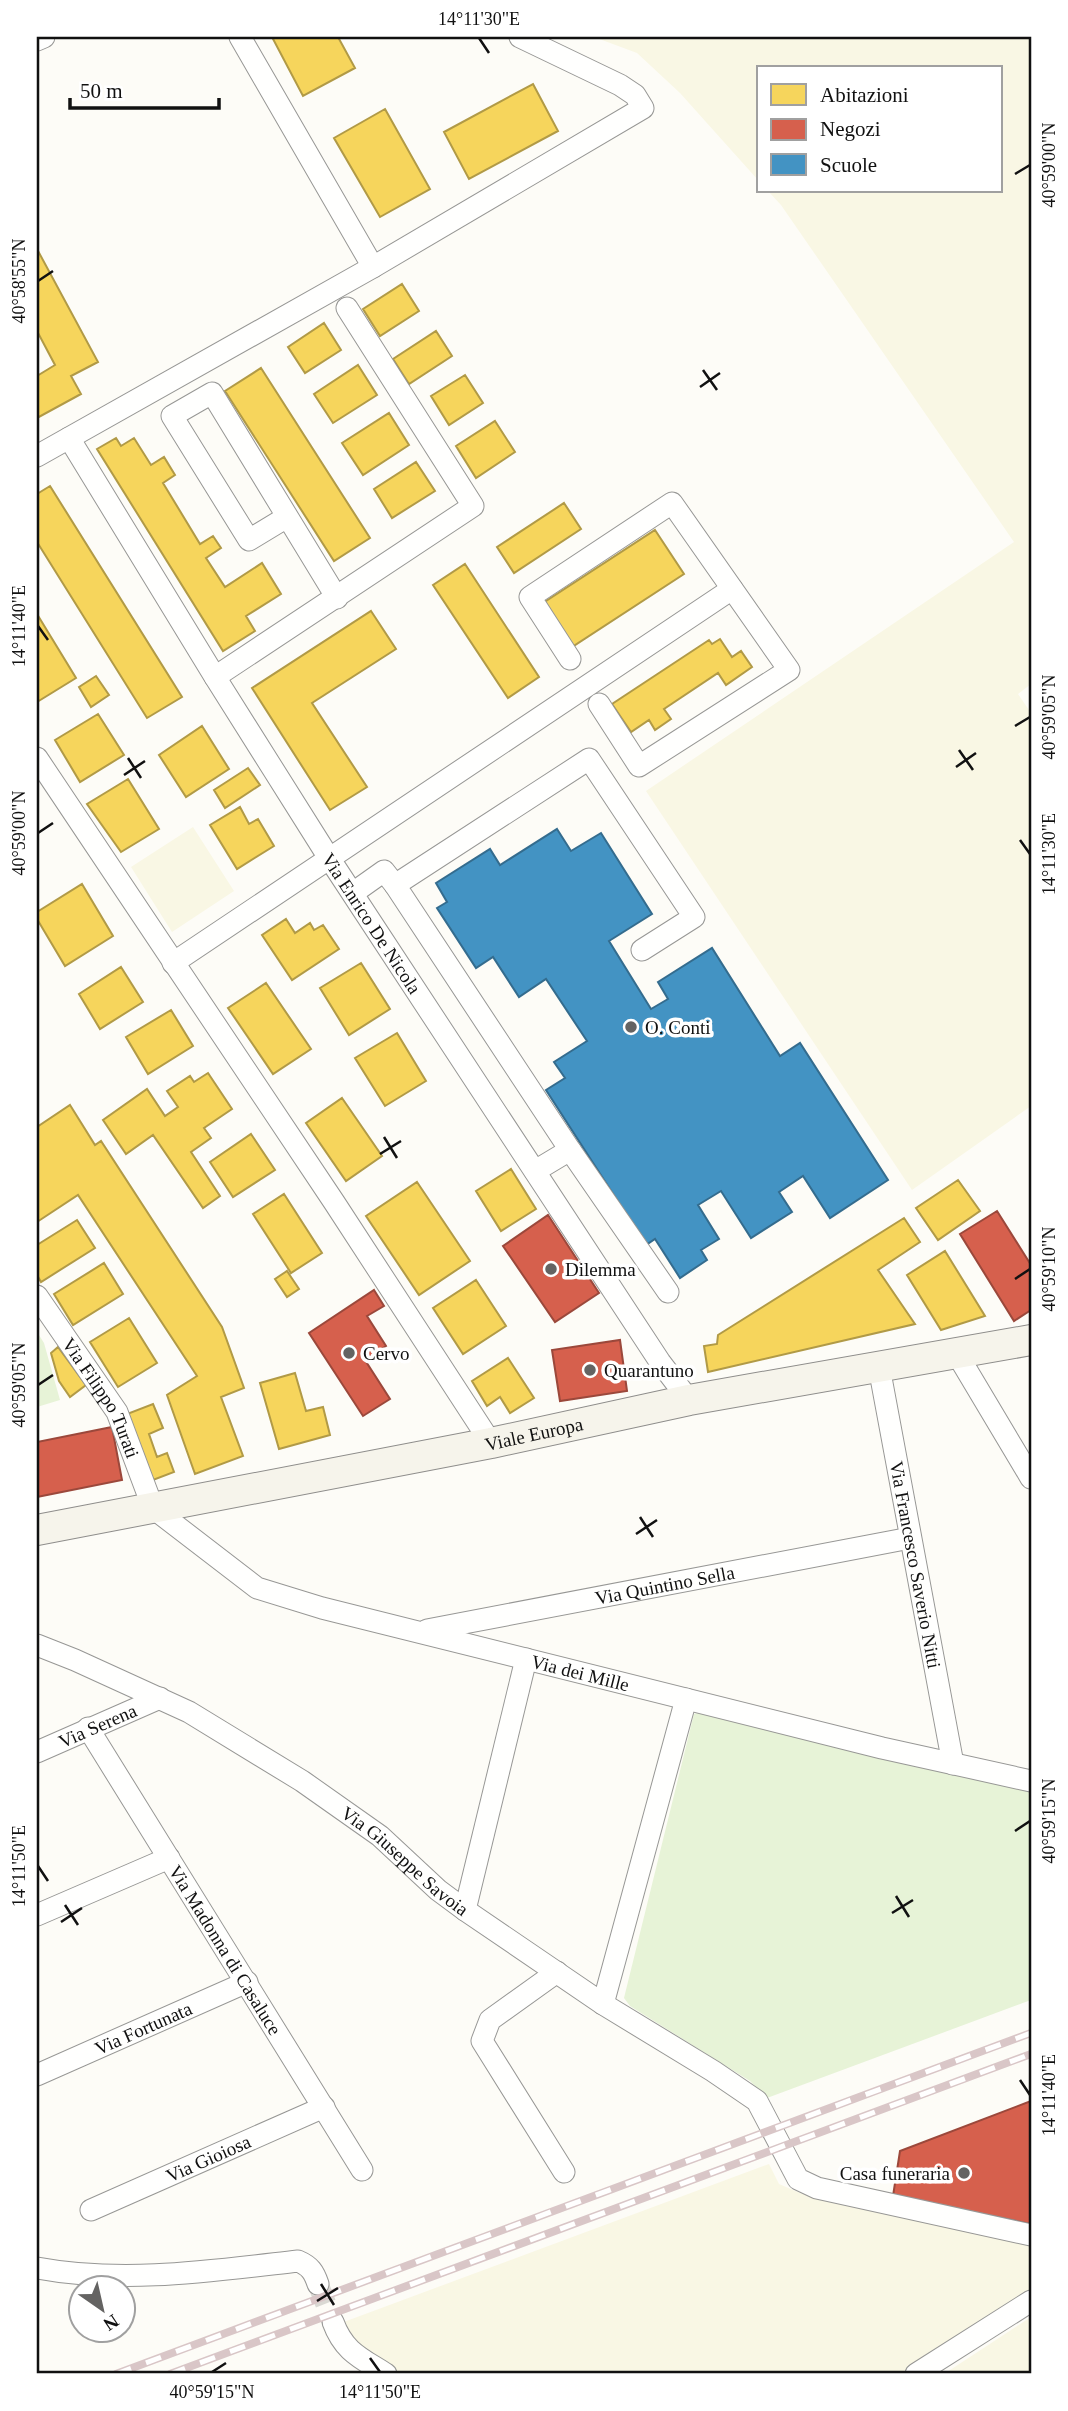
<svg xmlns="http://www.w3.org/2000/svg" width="1068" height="2411" font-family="'Times New Roman',serif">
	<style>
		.farmland { fill: #f9f7e4 }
		.green { fill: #e7f3d7 }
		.homes { fill: #f6d55c; stroke: #b19a46; stroke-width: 2 }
		.shops { fill: #d6604d; stroke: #9b483b; stroke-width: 2 }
		.schools { fill: #4393c3; stroke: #346c8e; stroke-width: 2 }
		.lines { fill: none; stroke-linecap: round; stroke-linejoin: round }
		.minor-tunnel { stroke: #dad9d4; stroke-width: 21; stroke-dasharray: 21 10; stroke-linecap: butt }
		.minor-casing { stroke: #979795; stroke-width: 23 }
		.secondary-casing { stroke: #8e8d8b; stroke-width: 32 }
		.minor { stroke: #fffffe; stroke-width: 21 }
		.secondary { stroke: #f6f4eb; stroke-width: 30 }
		.rail-casing { stroke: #d9c6c7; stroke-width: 8 }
		.rail { stroke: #fff; stroke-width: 5; stroke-dasharray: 16; stroke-linecap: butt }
		.ticks { fill: none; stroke: #111; stroke-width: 2.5 }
		.poi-dot { fill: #646362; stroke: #fff; stroke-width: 2.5 }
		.labels { text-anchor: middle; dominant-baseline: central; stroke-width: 7; stroke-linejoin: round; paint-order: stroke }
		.street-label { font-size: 19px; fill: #111; stroke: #fff }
		.poi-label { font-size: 19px; fill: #111; stroke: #fff; text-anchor: start }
		.neatline { fill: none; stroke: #111; stroke-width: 2.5 }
		.ticks-label { font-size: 18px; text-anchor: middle; fill: #111 }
	</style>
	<rect width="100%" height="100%" fill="#fdfcf7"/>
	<path class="farmland" d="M594 37H1031V684L1018 694 1031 713V1106L912 1190 646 791 1014 542 781 205 768 191H1000V68H758V180L680 93 637 53Z
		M193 827 234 891 172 932 131 867Z
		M769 2164 779 2184 800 2193 1031 2245V2293L903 2374H400L364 2352 341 2323Z
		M1031 2317V2374H944Z"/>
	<path class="green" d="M37 1332 44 1343 60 1400 37 1407Z
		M702 1712 1031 1789V2000L767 2098 750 2081 630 2006 624 1998 694 1714Z"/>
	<path class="homes" d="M272 37H338L355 68 303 96Z
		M533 84 558 131 469 179 444 132Z
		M385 109 430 189 380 217 334 138Z
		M37 249 98 362 71 376 81 394 37 418V376L55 365 37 331Z
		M402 284 419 311 380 336 363 309Z
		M324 323 341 350 305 373 288 347Z
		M436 331 452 356 409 384 393 359Z
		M358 365 377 395 333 423 314 394Z
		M261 368 370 538 334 561 225 391Z
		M465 375 483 403 449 425 431 396Z
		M389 413 409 445 363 475 342 443Z
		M495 421 515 452 476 478 456 446Z
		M116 438 121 446 134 438 151 465 164 457 175 475 163 483 200 544 213 536 221 548 206 558 225 587 262 563 281 594 246 616 255 631 223 651 97 449Z
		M416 462 435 491 392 518 374 489Z
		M50 486 182 697 147 718 37 542V494Z
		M564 503 581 529 514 573 497 547Z
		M655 530 684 574 572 647 543 603Z
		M465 564 539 677 508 698 433 585Z
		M371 611 396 649 312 703 367 787 330 810 252 688Z
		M37 614 76 678 37 702Z
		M720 639 732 657 741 651 752 667 726 685 718 673 664 709 671 719 655 730 649 720 631 732 612 704 709 640 712 644Z
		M96 676 109 695 91 707 79 687Z
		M98 714 124 755 80 782 55 740Z
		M202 726 229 769 186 797 159 755Z
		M248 768 260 785 225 808 214 790Z
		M128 779 159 829 121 852 87 804Z
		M240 807 249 824 258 819 274 846 237 869 210 825Z
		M82 884 113 936 65 966 37 919V912Z
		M286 919 295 933 310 923 314 930 323 925 339 949 292 980 262 935Z
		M361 963 390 1009 349 1035 320 988Z
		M121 967 143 1002 100 1029 79 994Z
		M266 983 311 1049 273 1074 228 1008Z
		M171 1010 193 1046 148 1074 126 1037Z
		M397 1033 426 1081 385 1106 355 1058Z
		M208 1073 232 1109 204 1128 211 1138 191 1152 220 1196 203 1208 153 1135 126 1154 103 1120 147 1089 165 1116 178 1107 167 1091 190 1076 194 1082Z
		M342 1098 382 1156 346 1181 306 1123Z
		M70 1105 95 1145 101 1141 222 1327 244 1388 221 1397 243 1456 195 1474 167 1395 197 1376 78 1195 37 1222V1127Z
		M251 1134 275 1170 233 1197 210 1162Z
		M511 1169 536 1209 501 1231 476 1191Z
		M958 1180 980 1211 938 1240 916 1208Z
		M417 1182 470 1261 419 1295 366 1216Z
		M284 1194 322 1253 291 1273 253 1214Z
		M904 1218 920 1242 878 1270 915 1324 708 1372 704 1346 717 1344 718 1335Z
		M77 1220 95 1248 41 1282 37 1275V1245Z
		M945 1251 985 1316 941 1330 907 1275Z
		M104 1263 123 1294 73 1325 54 1294Z
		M287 1271 299 1289 287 1297 275 1279Z
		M476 1280 506 1326 463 1354 433 1308Z
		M129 1318 157 1363 118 1387 90 1342Z
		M58 1347 86 1385 70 1397 59 1381 51 1353Z
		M508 1358 534 1398 510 1413 500 1397 487 1406 472 1381Z
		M295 1373 306 1411 323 1407 330 1435 279 1449 260 1383Z
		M153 1404 163 1428 149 1434 157 1457 167 1453 174 1472 153 1480 127 1414Z"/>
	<path class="shops" d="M997 1211 1031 1265V1310L1014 1321 960 1234Z
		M548 1215 599 1293 555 1322 503 1246Z
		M374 1290 384 1306 367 1316 386 1346 365 1360 390 1399 363 1416 309 1333Z
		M620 1340 627 1391 560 1401 552 1350Z
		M112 1427 122 1480 37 1497V1442Z
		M1031 2101V2224L893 2196 900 2151Z"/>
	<path class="schools" d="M557 829 571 851 601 833 652 914 609 941 651 1009 668 999 658 982 712 948 780 1056 800 1043 888 1180 830 1218 803 1176 779 1192 792 1212 751 1238 721 1191 698 1205 719 1239 701 1250 707 1260 680 1278 655 1239 646 1245 546 1090 565 1078 554 1062 587 1041 546 979 519 997 493 957 476 968 437 908 447 902 436 883 490 849 500 865Z"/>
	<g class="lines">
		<path class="minor-tunnel" d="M318 2284 333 2322"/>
		<defs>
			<g id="minor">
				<path d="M240 37 373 267"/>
				<path d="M37 40 44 37"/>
				<path id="s1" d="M69 438 215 677 329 858 660 1362 689 1400"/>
				<path d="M37 456 373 267 643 108 635 95 620 85 520 37"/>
				<path d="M287 517 249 540 172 416 212 393 337 598"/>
				<path d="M570 659 530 597 672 503 789 670 639 766 599 704"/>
				<path d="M215 677 473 506 347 308"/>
				<path d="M37 758 334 1202 491 1443"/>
				<path d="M353 893 384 871 395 885"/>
				<path d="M173 963 732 589"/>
				<path d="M570 1150 668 1292"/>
				<path d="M535 1171 570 1150 395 885 589 759 694 917 642 950"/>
				<path id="s2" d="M37 1296 117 1412 153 1508 257 1588 322 1608 882 1748 1031 1781"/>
				<path d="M957 1354 1031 1478"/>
				<path id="s3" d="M879 1367 953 1764"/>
				<path id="s4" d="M427 1630 910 1538"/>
				<path id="s5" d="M37 1645 75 1660 189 1712 302 1781 380 1836 438 1890 465 1910 603 2004 713 2071 757 2101 798 2179 817 2188 1031 2235"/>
				<path id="s6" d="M88 1728 362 2170"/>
				<path id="s7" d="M37 1752 160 1698"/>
				<path d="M465 1910 526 1659"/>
				<path d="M37 1915 169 1858"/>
				<path d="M557 1972 490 2020 482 2041 564 2172"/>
				<path d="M603 2004 686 1699"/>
				<path id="s8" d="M37 2075 247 1982"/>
				<path id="s9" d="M91 2210 324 2107"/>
				<path d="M37 2268C123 2284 211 2271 298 2261 310 2266 314 2272 318 2284"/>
				<path d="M333 2322C344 2352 361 2358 386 2374"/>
				<path d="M916 2374 1031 2301"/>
			</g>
			<g id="secondary">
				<path id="s10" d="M37 1530 491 1443 689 1400 1031 1340"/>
			</g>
		</defs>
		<use href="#minor" class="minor-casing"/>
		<use href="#secondary" class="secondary-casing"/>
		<use href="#minor" class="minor"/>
		<use href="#secondary" class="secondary"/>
		<defs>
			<path id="rail" d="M116 2374 1031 2033
				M170 2374 1031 2054"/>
		</defs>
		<use href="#rail" class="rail-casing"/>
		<use href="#rail" class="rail"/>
	</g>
	<path class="ticks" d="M479 38 489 53M1015 174 1030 165M38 281 53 271M703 370 717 390M700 387 720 373M38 626 48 640M1015 726 1030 717M959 750 973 770M128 758 141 778M956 767 976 753M124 775 145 761M38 833 53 823M1020 840 1030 854M384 1137 397 1158M380 1154 401 1141M1015 1279 1030 1269M38 1385 53 1375M640 1517 653 1537M636 1534 657 1520M1015 1831 1030 1821M38 1866 48 1881M896 1896 909 1917M65 1905 78 1925M892 1913 913 1900M61 1922 82 1908M1020 2080 1030 2095M321 2284 334 2305M317 2301 338 2288M370 2358 380 2372M212 2372 226 2363"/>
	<g class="poi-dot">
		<circle cx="631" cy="1027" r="7"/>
		<circle cx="551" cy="1269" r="7"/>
		<circle cx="349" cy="1353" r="7"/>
		<circle cx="590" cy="1370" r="7"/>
		<circle cx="964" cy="2173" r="7"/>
	</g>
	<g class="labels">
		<g class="street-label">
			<text stroke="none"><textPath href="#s1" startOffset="572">Via Enrico De Nicola</textPath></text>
			<text stroke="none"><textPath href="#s2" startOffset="121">Via Filippo Turati</textPath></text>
			<text stroke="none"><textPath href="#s10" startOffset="506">Viale Europa</textPath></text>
			<text stroke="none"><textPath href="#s3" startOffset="201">Via Francesco Saverio Nitti</textPath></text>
			<text stroke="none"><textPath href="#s4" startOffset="242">Via Quintino Sella</textPath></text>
			<text stroke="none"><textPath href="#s2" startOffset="709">Via dei Mille</textPath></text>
			<text stroke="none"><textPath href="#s7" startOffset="66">Via Serena</textPath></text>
			<text stroke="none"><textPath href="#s5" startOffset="429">Via Giuseppe Savoia</textPath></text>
			<text stroke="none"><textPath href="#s6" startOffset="261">Via Madonna di Casaluce</textPath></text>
			<text stroke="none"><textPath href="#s8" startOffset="116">Via Fortunata</textPath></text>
			<text stroke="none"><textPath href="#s9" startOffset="128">Via Gioiosa</textPath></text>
		</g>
		<g class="poi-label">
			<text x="645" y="1027">O. Conti</text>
			<text x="565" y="1269">Dilemma</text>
			<text x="363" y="1353">Cervo</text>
			<text x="604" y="1370">Quarantuno</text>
			<text x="950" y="2173" text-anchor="end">Casa funeraria</text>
		</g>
	</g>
	<rect width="1068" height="2411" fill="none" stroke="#ffffff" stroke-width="77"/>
	<rect x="757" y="66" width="245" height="126" fill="#ffffff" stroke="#a0a0a0" stroke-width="2"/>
	<rect x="771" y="84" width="35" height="21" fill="#f6d55c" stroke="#a0a0a0" stroke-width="2"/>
	<text x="820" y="102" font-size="21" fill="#111111">Abitazioni</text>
	<rect x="771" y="119" width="35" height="21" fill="#d6604d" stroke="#a0a0a0" stroke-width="2"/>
	<text x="820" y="136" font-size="21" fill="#111111">Negozi</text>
	<rect x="771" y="154" width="35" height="21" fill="#4393c3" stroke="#a0a0a0" stroke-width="2"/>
	<text x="820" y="172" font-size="21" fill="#111111">Scuole</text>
	<g transform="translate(102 2309) rotate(146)"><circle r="33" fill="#ffffff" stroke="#a0a0a0" stroke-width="2"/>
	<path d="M0-5L12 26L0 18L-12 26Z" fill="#646362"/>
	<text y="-10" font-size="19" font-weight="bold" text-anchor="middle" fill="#111111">N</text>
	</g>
	<path d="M70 98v10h149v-10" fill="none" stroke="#111111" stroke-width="3.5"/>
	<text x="80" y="98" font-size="21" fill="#111111" stroke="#ffffff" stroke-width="5" paint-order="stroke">50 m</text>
	<rect x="38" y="38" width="992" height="2334" class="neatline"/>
	<g class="ticks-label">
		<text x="479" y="25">14°11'30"E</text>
		<text transform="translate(1049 165) rotate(-90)" y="6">40°59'00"N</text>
		<text transform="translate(19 281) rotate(-90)" y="6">40°58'55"N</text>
		<text transform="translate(19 626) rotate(-90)" y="6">14°11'40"E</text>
		<text transform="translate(1049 717) rotate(-90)" y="6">40°59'05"N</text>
		<text transform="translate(19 833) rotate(-90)" y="6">40°59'00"N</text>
		<text transform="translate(1049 854) rotate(-90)" y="6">14°11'30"E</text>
		<text transform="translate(1049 1269) rotate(-90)" y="6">40°59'10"N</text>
		<text transform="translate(19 1385) rotate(-90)" y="6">40°59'05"N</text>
		<text transform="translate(1049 1821) rotate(-90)" y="6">40°59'15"N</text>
		<text transform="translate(19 1866) rotate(-90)" y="6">14°11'50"E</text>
		<text transform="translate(1049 2095) rotate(-90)" y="6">14°11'40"E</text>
		<text x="212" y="2398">40°59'15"N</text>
		<text x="380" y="2398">14°11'50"E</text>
	</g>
</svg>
